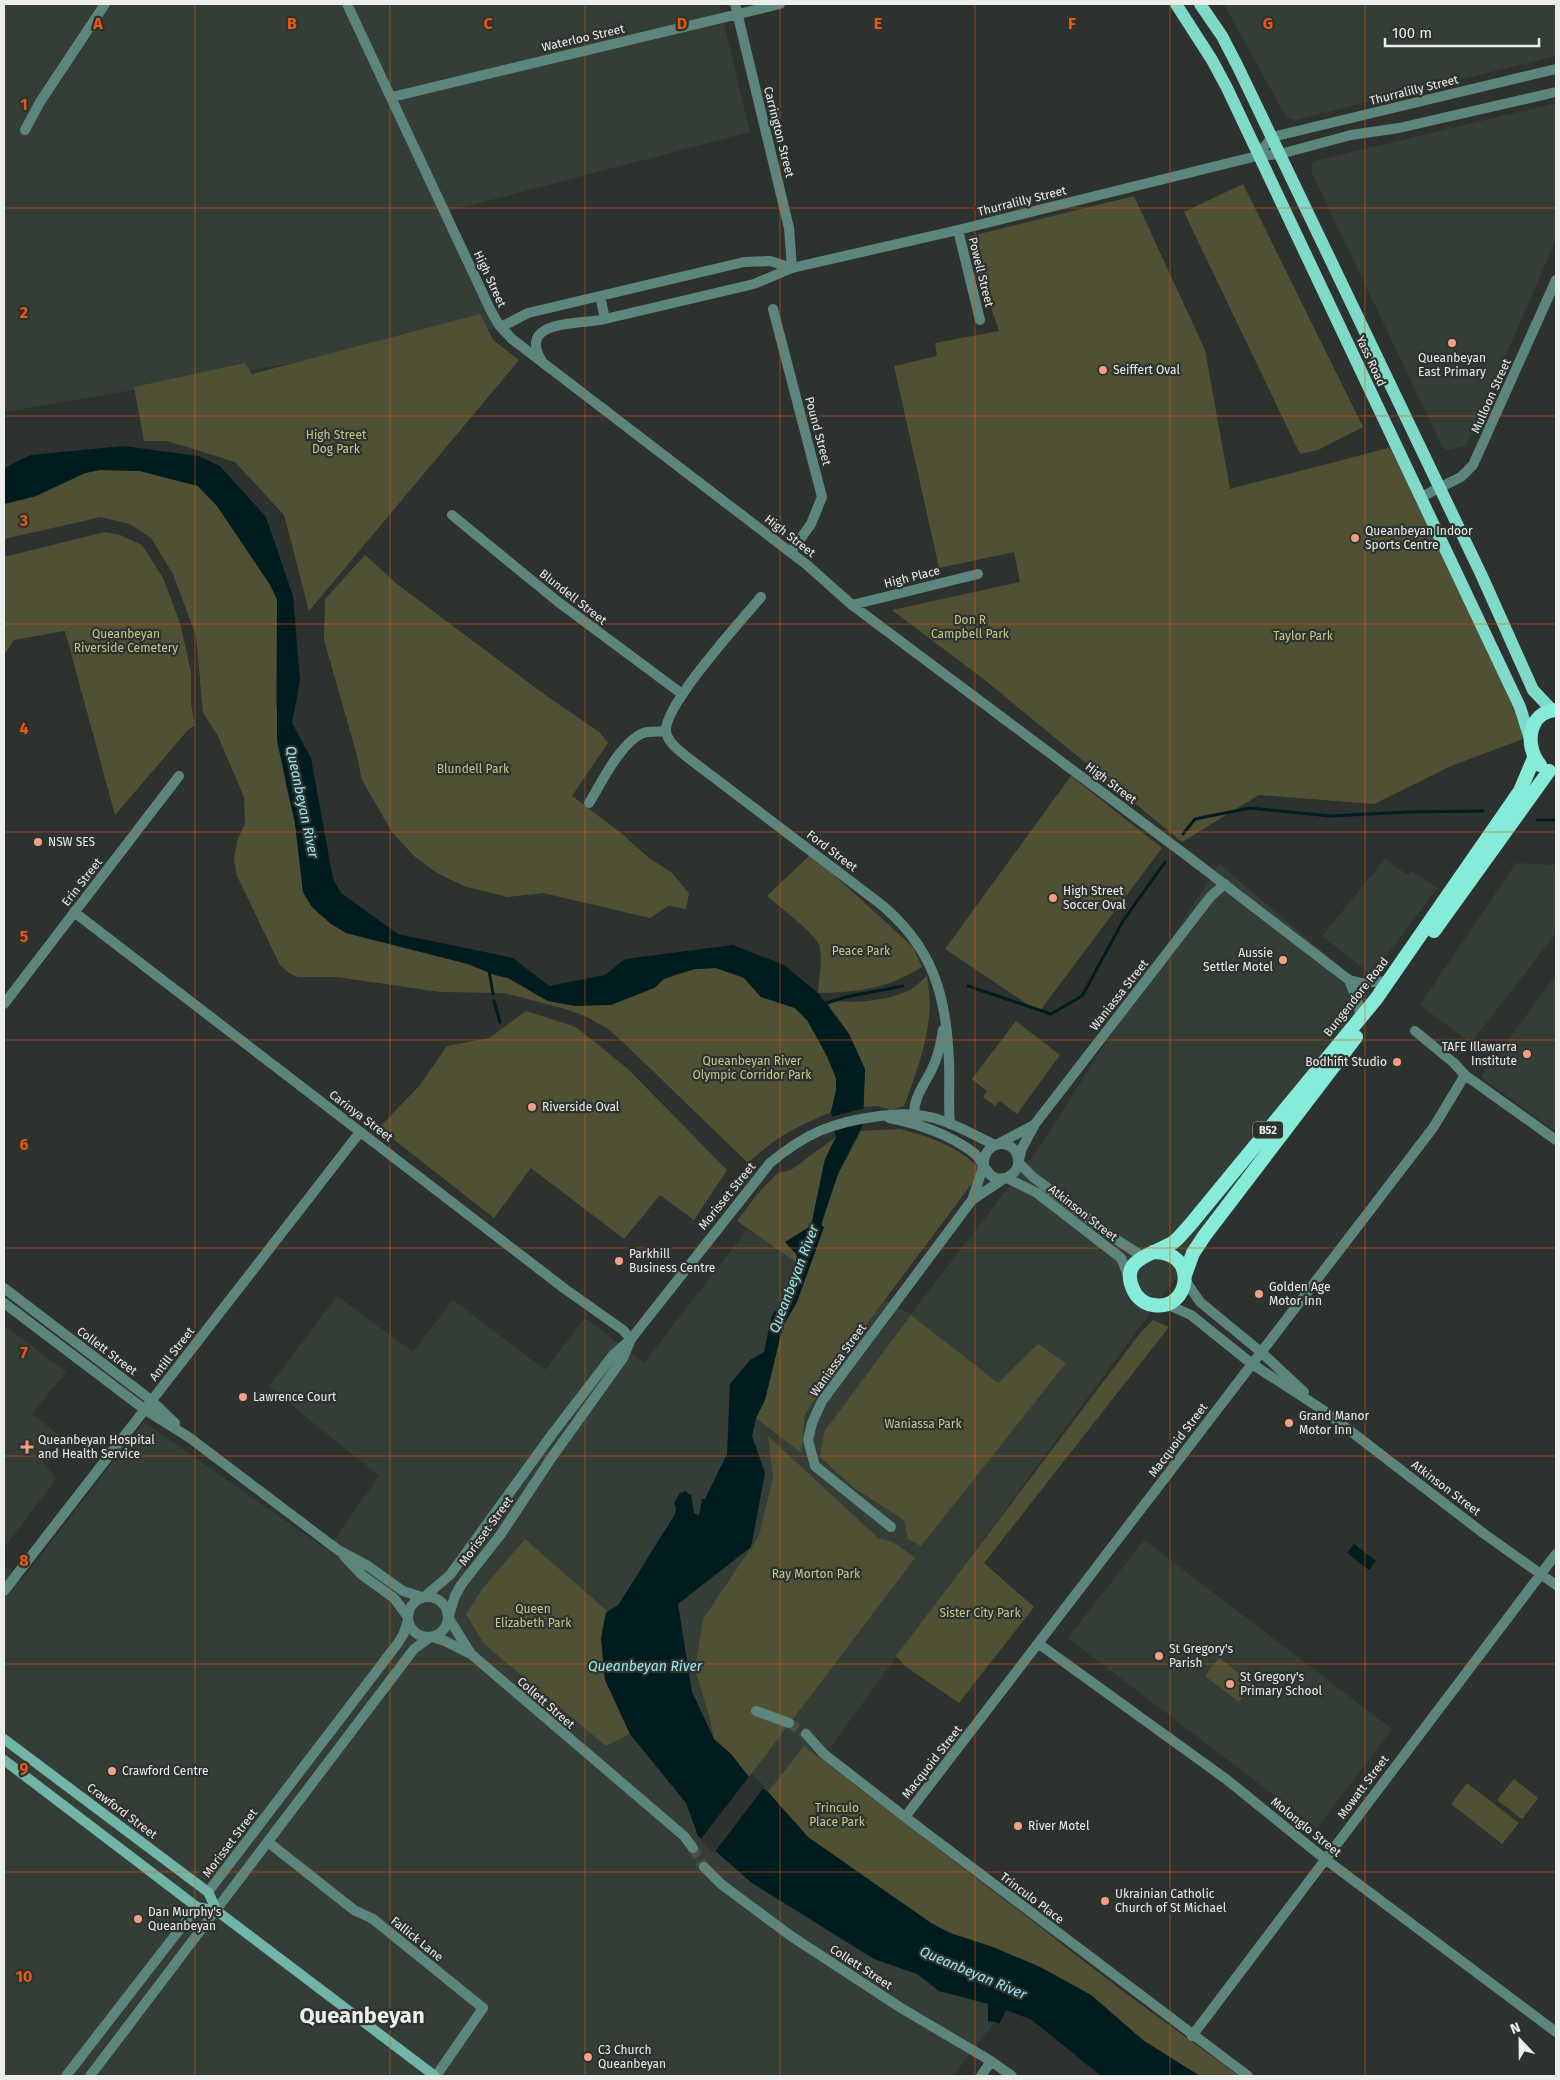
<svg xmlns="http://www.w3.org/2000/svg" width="1560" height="2080" font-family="'Fira Sans',sans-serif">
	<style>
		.built { fill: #343e37 }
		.green { fill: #505134 }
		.water { fill: #001c1f }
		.pier { fill: #2e322f }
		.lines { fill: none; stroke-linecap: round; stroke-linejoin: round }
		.stream { stroke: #001c1f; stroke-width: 3 }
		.minor-tunnel { stroke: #4a4e4b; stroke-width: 10; stroke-dasharray: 10 5; stroke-linecap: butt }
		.minor { stroke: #5c867d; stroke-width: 10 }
		.tertiary { stroke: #5c867d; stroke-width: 10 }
		.secondary { stroke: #70b5a8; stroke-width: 10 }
		.primary { stroke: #80dac9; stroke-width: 12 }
		.trunk { stroke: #86ebd8; stroke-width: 14 }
		.grid { fill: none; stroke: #e8590c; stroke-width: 1; stroke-opacity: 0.55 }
		.poi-dot { fill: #f39f84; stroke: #2e322f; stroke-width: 2 }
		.labels { text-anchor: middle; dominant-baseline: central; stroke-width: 4.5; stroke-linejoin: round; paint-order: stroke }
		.shield { fill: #2e322f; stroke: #b3b6b3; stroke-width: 1 }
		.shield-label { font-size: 11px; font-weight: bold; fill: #eceeec }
		.street-label { font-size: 12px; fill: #eceeec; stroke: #2e322f }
		.poi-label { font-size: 12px; fill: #eceeec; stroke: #2e322f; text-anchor: start }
		.park-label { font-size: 12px; fill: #c7c88e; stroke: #2e322f }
		.water-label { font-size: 14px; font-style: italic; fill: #9be9f1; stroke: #2e322f }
		.town-label { font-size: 22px; font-weight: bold; fill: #eceeec; stroke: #2e322f }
		.grid-label { font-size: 16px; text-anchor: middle; font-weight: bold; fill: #e8590c; stroke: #2e322f; stroke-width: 4.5; stroke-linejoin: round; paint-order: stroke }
	</style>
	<rect width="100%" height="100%" fill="#2e322f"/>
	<path class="built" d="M4 4H719L750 132 445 212 501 327 4 412Z
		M1224 4H1556V56L1295 120 1286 117Z
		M1556 103V240L1466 446 1448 450 1443 448 1311 171 1312 164 1315 161Z
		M1385 859 1408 875 1412 871 1437 888 1372 975 1322 936Z
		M1516 863 1556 865V933L1471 1043 1420 1005Z
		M1219 864 1380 1000 826 1753 1063 1933 953 2076H4V1566L22 1580 144 1422 327 1550 379 1476 269 1387 337 1296 413 1352 453 1300 545 1370 585 1318 644 1363 747 1230 911 1314 1041 1145Z
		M1556 975V1132L1481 1077Z
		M4 1325 66 1372 32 1414 59 1435 41 1459 56 1479 4 1548Z
		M1144 1540 1392 1729 1317 1828 1068 1638Z"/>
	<path class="green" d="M1243 184 1363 427 1318 450 1300 454 1184 212Z
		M1134 196 1205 350 1230 489 1392 447 1515 699 1523 739 1451 766 1374 804 1259 795 1182 842 986 681 892 610 1020 582 1014 552 939 568 894 366 937 356 935 343 999 331 967 237Z
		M480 314 493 340 519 360 309 611 284 515 235 462 167 441H144L134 387 245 363 252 374Z
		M100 470 140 471 198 486 217 506 269 583 277 599 276 702 286 786 295 823 303 892 312 907 323 917 346 933 468 964 495 975 508 978 548 1001 638 993 654 988 664 979 695 969 716 968 728 971 744 978 761 997 795 1008 807 1020 826 1054 836 1078V1090L831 1112C796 1127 777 1136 748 1163L625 1044 607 1028 585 1016 562 1008 504 993 440 992 337 977H298L289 973 280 965 237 876 234 859 237 841 245 824 244 797 217 734 203 713 196 636 173 574 151 538 130 524 101 517 4 539V504L36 496 85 473Z
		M105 532 120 535 142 545 163 578 180 623 191 672V704L195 725 187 731 115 815 65 631 14 640 4 655V557Z
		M365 555 397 584 541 692 599 732 608 743 572 796 621 833 649 858 671 872 689 893 686 909 668 906 650 918 543 893 508 897 466 887 437 873 414 856 392 832 362 780 356 752 324 640 325 599Z
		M1071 776 1162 848 1039 1012 945 949Z
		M811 854 913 947 922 967C886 989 860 992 818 993 819 978 823 960 819 945 817 935 777 905 767 896Z
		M927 976C928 985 930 995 930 1004 929 1039 916 1074 904 1106L891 1110 878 1106 863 1107 865 1069 849 1034 826 1001C853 1003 882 1002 908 991 915 988 921 981 927 976Z
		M526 1011 576 1027 628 1069 727 1170 694 1220 660 1195 624 1239 531 1168 494 1218 379 1128 420 1085 447 1046 489 1038Z
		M1016 1021 1060 1055 1017 1114 1000 1101 995 1106 983 1097 987 1091 972 1079Z
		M900 1129C936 1139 954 1145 982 1170L848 1349 805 1414 801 1453 756 1418 765 1400 783 1326 797 1302 820 1238 823 1217 838 1174 861 1131Z
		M836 1137 825 1159 811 1226 795 1237 797 1263 737 1221 758 1193 778 1173 791 1170Z
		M911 1315 998 1383 1038 1344 1066 1363 921 1546 908 1539 904 1520 854 1488 820 1457 824 1432Z
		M1153 1320 1169 1327 984 1563 1034 1607 959 1703 906 1667 896 1656 1141 1332Z
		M768 1436 878 1538 893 1542 915 1558 749 1777 731 1754 714 1739 708 1711 695 1670 703 1619 759 1536 773 1477Z
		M525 1539 606 1610 601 1638 605 1680 630 1734 606 1746 484 1644 466 1614 483 1588Z
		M1219 1658 1253 1684 1239 1702 1205 1676Z
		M804 1746 1128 1995 1239 2076H1200L1144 2041 1091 1995 1040 1967 993 1947 950 1933 931 1923 808 1837 768 1792Z
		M1514 1779 1538 1798 1522 1819 1497 1800Z
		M1467 1783 1519 1823 1502 1844 1451 1804Z"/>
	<path class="water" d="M123 446 198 456 220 466 266 517 293 596 300 681 292 723 311 758 333 879 341 893 398 934 513 958 549 986 605 975 625 959 733 945 784 965 818 993 849 1034 865 1069 863 1124 838 1174 821 1225 824 1227 797 1302 783 1326 765 1400 756 1418 752 1436 765 1473 751 1547 678 1604 692 1692 714 1739 731 1754 749 1777 768 1792 808 1837 931 1923 950 1933 993 1947 1040 1967 1091 1995 1144 2041 1200 2076H1101L1032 2020 1006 2010 1000 2023 988 2021V2004L939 1991 917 1974 874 1959 752 1883 698 1836 686 1803 630 1734 605 1680 601 1638 606 1613 619 1604 675 1514 676 1508 674 1503 680 1493 686 1491 689 1495 691 1494 694 1513 699 1516 702 1499H705L727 1454 730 1384 750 1360 764 1352 771 1318 774 1312 782 1307 797 1263V1255L785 1242 811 1226 825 1159 836 1137 831 1112 836 1090V1078L826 1054 807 1020 795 1008 761 997 744 978 716 968 695 969 677 974 664 979 654 988 611 1005 575 1006 548 1001 508 978 495 975 468 964 346 933 331 924 312 907 303 892 295 823 277 741V599L269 583 217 506 198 486 140 471 100 470 85 473 36 496 4 504V468L31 455Z
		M1354 1544 1376 1561 1369 1570 1347 1553Z"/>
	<path class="pier" d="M866 1108 865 1123 832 1131 830 1117Z
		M751 1774 765 1786 714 1853 700 1840Z"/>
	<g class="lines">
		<path class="stream" d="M1537 820H1556
			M1183 834 1195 819 1250 808 1330 816 1409 812 1483 811
			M489 971 493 994
			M968 986 1051 1014 1082 996 1123 921 1165 862
			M494 1001 500 1022
			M823 1004 846 997 903 986"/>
		<path class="minor-tunnel" d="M789 1723 806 1734
			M693 1848 704 1867"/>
		<path class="minor" d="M347 4 491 311 499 325 512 339 807 565 852 605 1190 858 1349 980 1361 983 1388 981
			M735 4 789 228 792 268
			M392 97 780 4
			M25 130 40 102 105 4
			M1257 156 1272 137 1556 69
			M958 230 980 320
			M600 296 605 319
			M773 309 822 497 811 524 791 552
			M501 327 528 313 744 262 770 261 792 268
			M543 363C514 318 582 325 605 319L754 284 792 268 958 230 1257 156 1280 154 1351 135 1399 128 1556 92
			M1421 497 1461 477 1473 465 1556 280
			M452 515 557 601 682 694
			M761 597C742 620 664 705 666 731 667 742 679 750 687 757L878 902C932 945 947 995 949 1063 950 1083 948 1104 950 1124
			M852 605 978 574
			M589 803C602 782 620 743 643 733 650 731 659 732 666 731
			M74 912 565 1289 623 1330 631 1339
			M1349 980 1358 1003 1361 1018
			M4 1004 179 776
			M1415 1031 1454 1063 1465 1075 1556 1140
			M914 1114C914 1096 925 1084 932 1069 938 1057 941 1043 943 1030
			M998 1144 1034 1125
			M1019 1160 1022 1148 1035 1124 1211 896 1225 884
			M972 1200 1005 1178
			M1185 1280 1200 1302 1261 1352 1304 1392
			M1166 1304 1191 1315 1252 1364 1323 1410 1483 1533 1556 1585
			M891 1527 815 1466 808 1440 812 1423 822 1401 972 1200 984 1165
			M4 1591 360 1132
			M449 1619 471 1654
			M432 1637 445 1641 471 1654 684 1836 693 1848
			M1039 1644 1226 1779 1325 1859 1556 2032
			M756 1711 789 1723
			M806 1734 824 1754 905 1817 1248 2076
			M905 1817 1433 1128 1465 1075
			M268 1842 354 1910 373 1919 483 2008 436 2076
			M704 1867 721 1884 791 1936 901 2008 991 2061 1012 2076
			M1192 2036 1556 1554
			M981 2076 991 2061"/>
		<path class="tertiary" d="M889 1118C917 1123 951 1135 974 1153 983 1160 985 1175 996 1178 1008 1181 1020 1171 1018 1159 1015 1137 984 1140 984 1163
			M1018 1162 1033 1177 1117 1240 1142 1256
			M1007 1178 1037 1193 1121 1258 1130 1280
			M4 1288 151 1400 175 1423
			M4 1303 144 1409 190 1438 338 1550 368 1566 403 1591 422 1597
			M344 1556 362 1575 394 1598 408 1617
			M408 1617a20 20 0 1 1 40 0a20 20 0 1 1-40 0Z
			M424 1597 450 1575 553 1433 613 1355 630 1340
			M449 1615 455 1596 461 1585 501 1534 552 1457 623 1358 631 1339 770 1163C806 1133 833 1122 880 1116 902 1113 922 1113 943 1121 961 1127 978 1137 995 1145
			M208 1892 398 1643 404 1633 408 1620
			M66 2076 197 1907
			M90 2076 414 1649 430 1637"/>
		<path class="secondary" d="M4 1739 208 1892 217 1911
			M4 1760 197 1907 217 1911 435 2076"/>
		<path class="primary" d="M1176 4 1212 60 1227 88 1520 707 1529 736
			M1200 4 1222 36 1238 67 1481 574 1533 690 1552 710"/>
		<path class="trunk" d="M1540 765C1524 746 1528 712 1556 710
			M1434 931 1549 771
			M1153 1252C1200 1251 1190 1312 1153 1305 1144 1304 1136 1297 1133 1289 1118 1256 1159 1254 1175 1241 1180 1237 1185 1230 1190 1225L1376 999 1520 791 1534 758
			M1185 1275 1193 1253 1205 1235 1356 1037"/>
	</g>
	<path class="grid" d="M195 4V2076M390 4V2076M585 4V2076M780 4V2076M975 4V2076M1170 4V2076M1365 4V2076M4 208H1556M4 416H1556M4 624H1556M4 832H1556M4 1040H1556M4 1248H1556M4 1456H1556M4 1664H1556M4 1872H1556"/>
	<g class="poi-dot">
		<circle cx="1452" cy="343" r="5"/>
		<circle cx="1103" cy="370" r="5"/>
		<circle cx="1355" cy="538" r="5"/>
		<circle cx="38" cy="842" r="5"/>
		<circle cx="1053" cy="898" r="5"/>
		<circle cx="1283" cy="960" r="5"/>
		<circle cx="1527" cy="1054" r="5"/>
		<circle cx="1397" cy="1062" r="5"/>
		<circle cx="532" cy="1107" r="5"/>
		<circle cx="619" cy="1261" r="5"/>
		<circle cx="1259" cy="1294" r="5"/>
		<circle cx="243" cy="1397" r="5"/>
		<circle cx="1289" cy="1423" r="5"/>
		<path d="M24.5 1439.5h5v5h5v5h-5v5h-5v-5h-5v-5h5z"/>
		<circle cx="1159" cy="1656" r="5"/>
		<circle cx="1230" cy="1684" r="5"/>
		<circle cx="112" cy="1771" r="5"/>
		<circle cx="1018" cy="1826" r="5"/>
		<circle cx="1105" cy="1901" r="5"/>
		<circle cx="138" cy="1919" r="5"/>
		<circle cx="588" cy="2057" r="5"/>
	</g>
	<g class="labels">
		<rect class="shield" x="1253" y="1121.5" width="30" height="17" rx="4"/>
		<g class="shield-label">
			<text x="1268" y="1130">B52</text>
		</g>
		<g class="street-label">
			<text transform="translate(583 38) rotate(-13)">Waterloo Street</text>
			<text transform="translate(1414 90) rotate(-14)">Thurralilly Street</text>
			<text transform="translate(779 132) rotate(76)">Carrington Street</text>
			<text transform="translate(1022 201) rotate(-14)">Thurralilly Street</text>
			<text transform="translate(981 272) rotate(76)">Powell Street</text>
			<text transform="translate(490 279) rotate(65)">High Street</text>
			<text transform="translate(1371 361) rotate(65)">Yass Road</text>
			<text transform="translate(1491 396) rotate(-66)">Mulloon Street</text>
			<text transform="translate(818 431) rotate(75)">Pound Street</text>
			<text transform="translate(790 536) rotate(38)">High Street</text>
			<text transform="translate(912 577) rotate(-14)">High Place</text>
			<text transform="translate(573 597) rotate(38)">Blundell Street</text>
			<text transform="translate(1111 783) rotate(37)">High Street</text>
			<text transform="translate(832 851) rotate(37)">Ford Street</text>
			<text transform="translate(82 882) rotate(-52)">Erin Street</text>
			<text transform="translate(1119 995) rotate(-52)">Waniassa Street</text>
			<text transform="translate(1356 997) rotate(-52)">Bungendore Road</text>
			<text transform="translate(361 1116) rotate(37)">Carinya Street</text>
			<text transform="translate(727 1196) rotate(-51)">Morisset Street</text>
			<text transform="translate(1083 1213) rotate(38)">Atkinson Street</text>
			<text transform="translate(107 1351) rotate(37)">Collett Street</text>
			<text transform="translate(172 1354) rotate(-52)">Antill Street</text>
			<text transform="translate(838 1360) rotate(-54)">Waniassa Street</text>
			<text transform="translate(1178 1440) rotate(-53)">Macquoid Street</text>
			<text transform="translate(1446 1488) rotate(37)">Atkinson Street</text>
			<text transform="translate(486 1531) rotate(-54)">Morisset Street</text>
			<text transform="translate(546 1703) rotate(41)">Collett Street</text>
			<text transform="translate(932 1762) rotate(-52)">Macquoid Street</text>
			<text transform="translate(1363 1787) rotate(-53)">Mowatt Street</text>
			<text transform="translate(122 1811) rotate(37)">Crawford Street</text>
			<text transform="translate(1306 1827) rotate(39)">Molonglo Street</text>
			<text transform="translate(230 1843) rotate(-53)">Morisset Street</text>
			<text transform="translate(1032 1898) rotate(37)">Trinculo Place</text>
			<text transform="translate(417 1939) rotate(39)">Fallick Lane</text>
			<text transform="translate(861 1967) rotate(33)">Collett Street</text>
		</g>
		<g class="poi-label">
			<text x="1452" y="358" text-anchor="middle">Queanbeyan<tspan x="1452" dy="14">East Primary</tspan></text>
			<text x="1113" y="370">Seiffert Oval</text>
			<text x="1365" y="531">Queanbeyan Indoor<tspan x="1365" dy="14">Sports Centre</tspan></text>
			<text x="48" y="842">NSW SES</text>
			<text x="1063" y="891">High Street<tspan x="1063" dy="14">Soccer Oval</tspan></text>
			<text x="1273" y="953" text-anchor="end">Aussie<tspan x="1273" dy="14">Settler Motel</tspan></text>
			<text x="1517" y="1047" text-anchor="end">TAFE Illawarra<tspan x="1517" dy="14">Institute</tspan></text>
			<text x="1387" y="1062" text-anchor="end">Bodhifit Studio</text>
			<text x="542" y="1107">Riverside Oval</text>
			<text x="629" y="1254">Parkhill<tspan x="629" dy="14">Business Centre</tspan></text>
			<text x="1269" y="1287">Golden Age<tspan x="1269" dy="14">Motor Inn</tspan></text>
			<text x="253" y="1397">Lawrence Court</text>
			<text x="1299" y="1416">Grand Manor<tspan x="1299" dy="14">Motor Inn</tspan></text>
			<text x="38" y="1440">Queanbeyan Hospital<tspan x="38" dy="14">and Health Service</tspan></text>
			<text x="1169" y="1649">St Gregory's<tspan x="1169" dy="14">Parish</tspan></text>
			<text x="1240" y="1677">St Gregory's<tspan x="1240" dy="14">Primary School</tspan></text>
			<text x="122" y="1771">Crawford Centre</text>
			<text x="1028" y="1826">River Motel</text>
			<text x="1115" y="1894">Ukrainian Catholic<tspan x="1115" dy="14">Church of St Michael</tspan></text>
			<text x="148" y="1912">Dan Murphy's<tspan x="148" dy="14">Queanbeyan</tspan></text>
			<text x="598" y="2050">C3 Church<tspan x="598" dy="14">Queanbeyan</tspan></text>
		</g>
		<g class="park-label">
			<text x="336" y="435">High Street<tspan x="336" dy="14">Dog Park</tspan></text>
			<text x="970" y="620">Don R<tspan x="970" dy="14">Campbell Park</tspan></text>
			<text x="126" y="634">Queanbeyan<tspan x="126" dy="14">Riverside Cemetery</tspan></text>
			<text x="1303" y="636">Taylor Park</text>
			<text x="473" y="769">Blundell Park</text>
			<text x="861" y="951">Peace Park</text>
			<text x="752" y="1061">Queanbeyan River<tspan x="752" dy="14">Olympic Corridor Park</tspan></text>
			<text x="923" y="1424">Waniassa Park</text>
			<text x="816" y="1574">Ray Morton Park</text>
			<text x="533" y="1609">Queen<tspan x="533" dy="14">Elizabeth Park</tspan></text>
			<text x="980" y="1613">Sister City Park</text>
			<text x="837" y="1808">Trinculo<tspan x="837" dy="14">Place Park</tspan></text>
		</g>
		<g class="water-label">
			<text transform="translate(302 802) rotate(78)">Queanbeyan River</text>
			<text transform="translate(794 1279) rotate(-69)">Queanbeyan River</text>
			<text x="645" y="1666">Queanbeyan River</text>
			<text transform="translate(973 1973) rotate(23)">Queanbeyan River</text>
		</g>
		<g class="town-label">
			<text x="362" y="2015">Queanbeyan</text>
		</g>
	</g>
	<g class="grid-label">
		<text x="98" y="29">A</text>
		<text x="292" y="29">B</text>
		<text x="488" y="29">C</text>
		<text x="682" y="29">D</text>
		<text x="878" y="29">E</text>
		<text x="1072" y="29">F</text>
		<text x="1268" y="29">G</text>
		<text x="24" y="110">1</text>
		<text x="24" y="318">2</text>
		<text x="24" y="526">3</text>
		<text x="24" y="734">4</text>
		<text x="24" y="942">5</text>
		<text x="24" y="1150">6</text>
		<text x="24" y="1358">7</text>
		<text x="24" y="1566">8</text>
		<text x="24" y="1774">9</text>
		<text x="24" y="1982">10</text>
	</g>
	<rect width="1560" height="2080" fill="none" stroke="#eceeec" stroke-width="10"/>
	<g transform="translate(1520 2040) rotate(338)" stroke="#2e322f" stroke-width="4" paint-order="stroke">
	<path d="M0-4L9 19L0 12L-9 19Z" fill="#eceeec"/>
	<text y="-8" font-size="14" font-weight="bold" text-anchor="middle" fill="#eceeec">N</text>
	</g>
	<path d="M1385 38v8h154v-8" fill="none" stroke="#eceeec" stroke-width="2.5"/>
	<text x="1392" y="38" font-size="15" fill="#eceeec" stroke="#2e322f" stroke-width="4" paint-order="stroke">100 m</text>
</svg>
